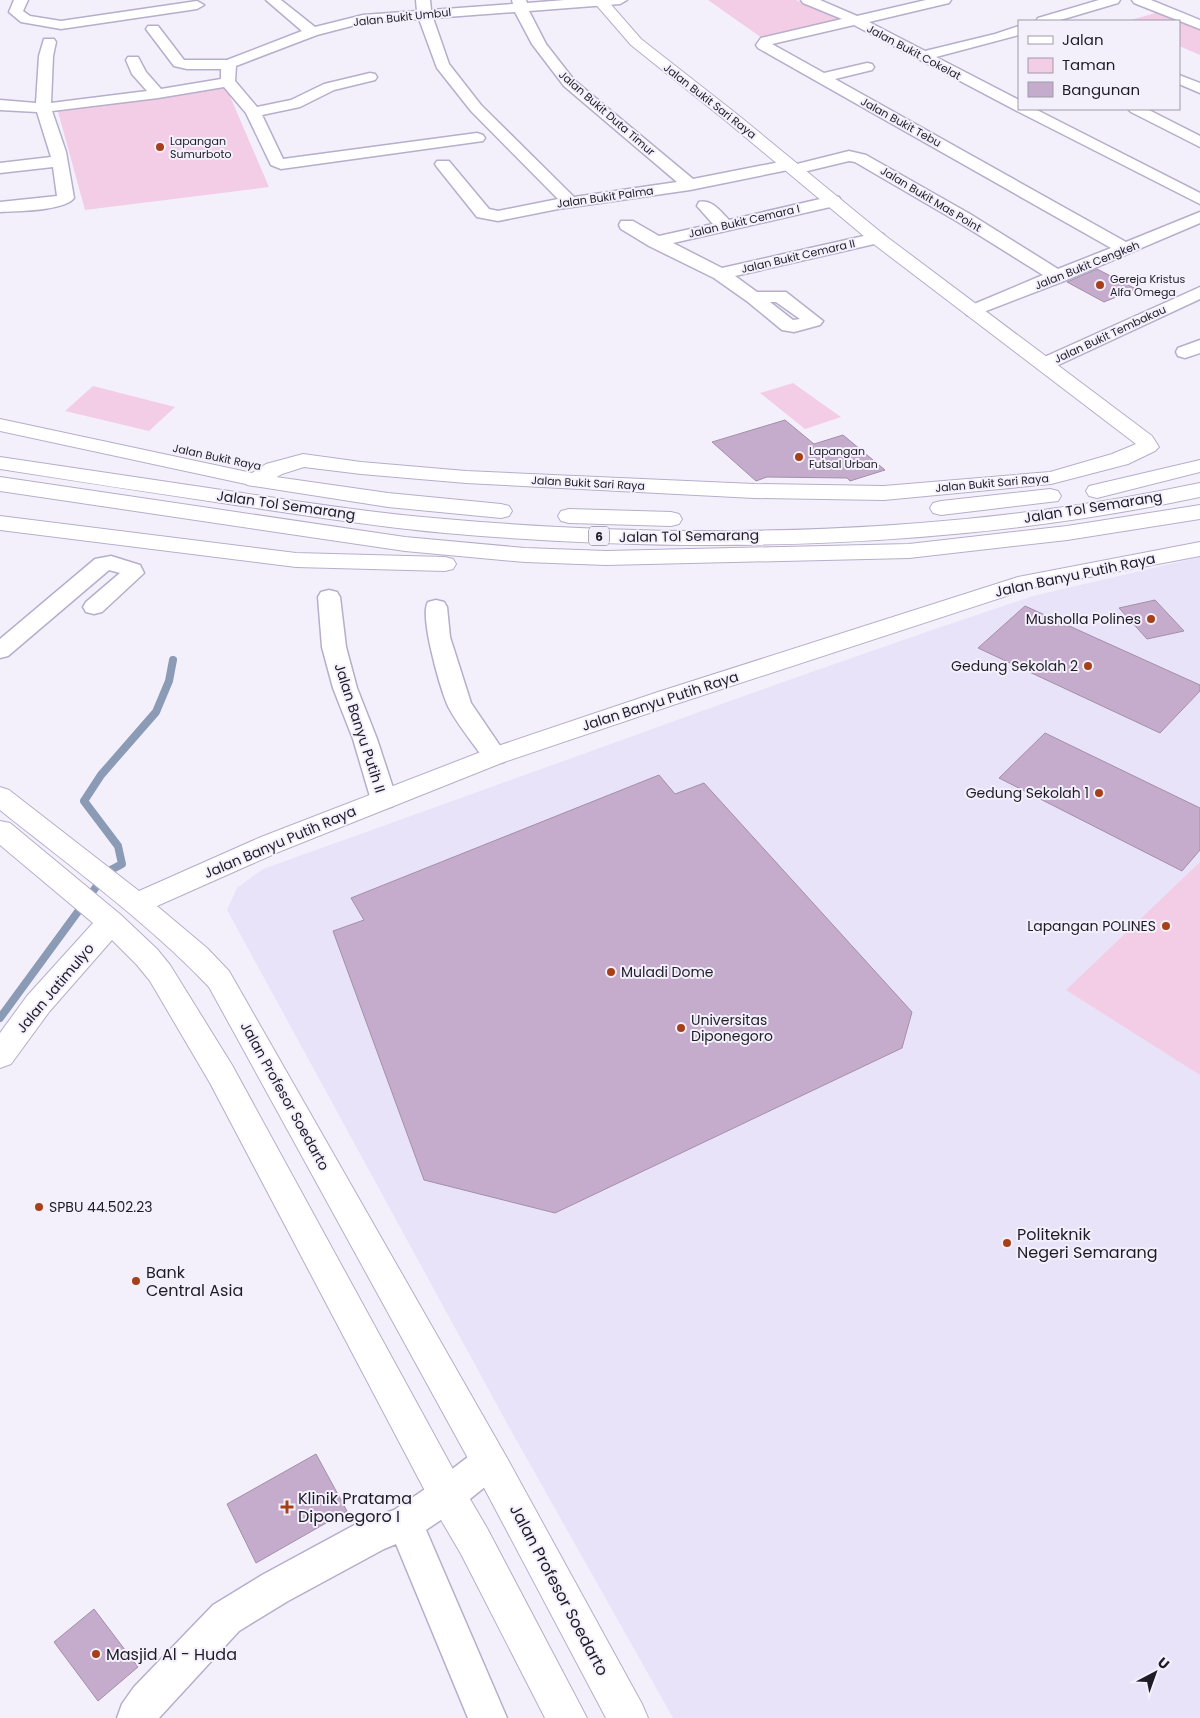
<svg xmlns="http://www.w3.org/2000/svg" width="1200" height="1718" font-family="Poppins,sans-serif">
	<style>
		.built { fill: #e9e3fa }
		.green { fill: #f3cde6 }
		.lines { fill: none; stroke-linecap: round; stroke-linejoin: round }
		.stream { stroke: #8b9bb6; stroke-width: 8 }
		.building { fill: #c5abcc; stroke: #a290a8 }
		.street-casing { stroke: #b6aeca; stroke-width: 3 }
		.secondary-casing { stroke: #b6aeca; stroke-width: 2 }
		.highway-casing { stroke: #b6aeca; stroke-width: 2 }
		.street { fill: #fff; fill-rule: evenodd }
		.secondary { fill: #fff; fill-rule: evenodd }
		.highway { fill: #fff; fill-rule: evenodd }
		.poi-dot { fill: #a64019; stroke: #f3f0fc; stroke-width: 2 }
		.labels { text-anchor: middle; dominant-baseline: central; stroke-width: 4; stroke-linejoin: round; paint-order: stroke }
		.far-street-label { font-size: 11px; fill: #1f1c27; stroke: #f3f0fc }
		.far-poi-label { font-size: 11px; fill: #1f1c27; stroke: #f3f0fc; text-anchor: start }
		.shield { fill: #f3f0fc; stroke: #5f5c67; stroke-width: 1 }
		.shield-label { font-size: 12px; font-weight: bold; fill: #1f1c27 }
		.street-label { font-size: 14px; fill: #1f1c27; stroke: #f3f0fc }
		.poi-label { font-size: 14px; fill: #1f1c27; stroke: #f3f0fc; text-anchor: end }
		.near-poi-label { font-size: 16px; fill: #1f1c27; stroke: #f3f0fc; text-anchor: start }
		.near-street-label { font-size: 16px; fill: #1f1c27; stroke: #f3f0fc }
	</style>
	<rect width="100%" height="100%" fill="#f3f0fc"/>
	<path class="built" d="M1200 557V1718H673L509 1427 227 910 237 888 263 869 783 682 929 631 1033 596Z"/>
	<path class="green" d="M708 0H796L840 19 762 38Z
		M1159 12 1200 30V55L1179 46V21H1127Z
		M226 87 269 187 85 210 57 108Z
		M793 383 841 417 805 429 760 393Z
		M93 386 175 407 149 431 65 411Z
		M1200 862V1075L1066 990Z"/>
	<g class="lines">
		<path class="stream" d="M0 1018 107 872 122 864 118 846 84 801 101 775 156 712 169 681 173 660"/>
	</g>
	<path class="building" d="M1097 269 1136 289 1104 302 1067 282Z
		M785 420 814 444 843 435 885 470 850 481 847 478 767 477 756 481 712 442Z
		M1155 600 1184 631 1147 639 1119 608Z
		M1025 606 1200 685V691L1160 733 978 648Z
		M1045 733 1200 808V850L1182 871 999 778Z
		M659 775 675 794 704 783 912 1012 902 1048 555 1213 424 1180 333 931 364 920 351 898Z
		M316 1454 347 1511 256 1563 227 1504Z
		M94 1609 138 1667 98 1701 54 1642Z"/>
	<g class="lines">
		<defs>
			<path id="street" d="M14 0H28L23 11 30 16 61 21 197 1 204 5 197 9 61 29 21 22 9 12Z
				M266 0H281L315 27 363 15 417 11 416 0H430L431 10 513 4 512 0H526L527 3 565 0H627L620 4 529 11 546 44 574 80 693 179 790 160 797 164 849 151 866 155 970 214 1058 269 1111 248 758 48 756 45 761 38 842 19 803 3 801 0H820L857 16 926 0H951L949 3 869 22 925 51 995 34 1019 26V35L936 57 1019 100V109H1035L1200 193V204L1019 112 854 25 772 44 824 73 867 63 872 64 874 67 872 70 835 79 1126 242 1200 212V223L1064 281 973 316 967 315 964 311 967 307 1043 275 958 222 855 162 849 161 795 174 788 170 690 190 558 209 498 221 477 217 437 167 435 164 437 161H449L489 209 498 211 558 199 471 111 437 68 419 19 363 23 317 35 236 66 235 81 257 107 291 100 324 84 370 73 375 74 377 77 375 80 334 90 300 107 262 115 283 159 477 133 483 135 485 138 483 141 281 169 271 165 246 113 224 87 158 98 52 111 66 152 74 198C65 211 16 211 0 212V202L57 196 53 167 0 173V163L51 157 37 112 0 110V100L36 103 39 56 44 39H54L56 42 53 56 51 103 147 91 132 74 126 60 128 57H138L146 72 161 89 221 79V69H187L174 66 146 29 148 26H158L184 60H227L302 31ZM515 12 532 44 564 86 677 182 574 197 481 105 449 64 433 18Z
				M1099 0H1120L1118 3 1057 21H1036L1038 18Z
				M1132 0H1151L1200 20V29L1134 3Z
				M1179 75 1200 83V93L1179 84Z
				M1128 109H1147L1200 136V147L1131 112Z
				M833 196 839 197 841 201 839 205 673 243 722 268 877 233 883 234 886 238 883 242 735 276 757 292H786L823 321 820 325 794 332 782 330 748 302 714 278 649 246 621 229 619 225 621 221H633L659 236 713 224 697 206 699 202C712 199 720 211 729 220ZM770 302H776L800 319 793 320Z
				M1200 287V299L1054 367 1047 369 1040 367 1038 363 1040 359Z
				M1200 340V353L1185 358 1178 356 1176 352 1178 348Z
				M111 556 140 565 144 573 102 612 94 614 86 612 83 607 86 602 120 573 109 570 8 656 0 658V639L95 559Z
				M329 590 337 592 340 597 346 647 357 688 377 739 397 800 393 806 384 809 375 806 371 800 353 739 333 688 322 647 318 597 321 592Z
				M436 600 444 602 447 607 450 637 471 703 507 756 504 762 495 764 486 762C475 745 455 722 447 704 440 687 419 615 428 602Z
				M489 1445 501 1450 507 1462 501 1474 460 1507 426 1530 507 1718H468L396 1544 384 1549 288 1601 239 1631 159 1718H117L122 1704 134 1687 213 1605 262 1575 360 1522 394 1510 434 1483 477 1450Z"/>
			<path id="secondary" d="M592 0H607L641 39 738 115 883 234 1152 436 1159 447 1155 451 1128 464 1051 484 884 500 754 498 466 483 361 474 304 467 282 474 263 485 255 486 0 431V419L252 473 266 464 303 454 361 462 466 471 754 484 884 486 1050 472 1112 454 1136 444 871 242 726 121 631 45Z
				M1200 542V556L1031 588 676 704 504 762 281 851 157 906 207 948 229 971 507 1458 642 1704 648 1718H606L481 1482 209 987C146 921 71 867 0 810V787L9 790 139 891 261 837 486 750 658 692 1018 577Z
				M0 821 10 823 121 915 157 949 170 965 232 1065 460 1482 487 1528 587 1718H545L461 1554 434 1508 210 1083 150 981 137 965 112 940 49 1012 11 1064 0 1068V1033L27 996 93 923 0 845Z"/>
			<path id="highway" d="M0 457C74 468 148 479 222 490 296 501 370 513 445 519 693 541 956 535 1200 483V497C956 549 692 555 445 533 370 526 296 514 222 503 148 492 74 481 0 469Z
				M1200 460V472L1097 498 1089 496 1086 491 1089 486Z
				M255 474 388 493 501 504 509 506 512 511 509 516 501 518 388 507 247 485 244 480 247 475Z
				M0 477 405 537 525 548 606 551 909 544 1067 526 1200 505V519L1067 540 909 558 606 565 525 562 405 551 0 491Z
				M1050 489 1058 491 1061 496 1058 501 941 515 933 513 930 508 933 503 941 501Z
				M569 509 671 512 679 514 682 519 679 524 671 526 569 523 561 521 558 516 561 511Z
				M0 516 296 553 445 557 453 559 456 564 453 569 445 571 296 567 0 530Z"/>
		</defs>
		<use href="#street" class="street-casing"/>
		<use href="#secondary" class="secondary-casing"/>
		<use href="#highway" class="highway-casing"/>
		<use href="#street" class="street"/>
		<use href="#secondary" class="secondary"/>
		<use href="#highway" class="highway"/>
	</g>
	<g class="poi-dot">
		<circle cx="160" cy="147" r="5"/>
		<circle cx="1100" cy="285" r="5"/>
		<circle cx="799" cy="457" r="5"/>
		<circle cx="1151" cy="619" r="5"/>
		<circle cx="1088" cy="666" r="5"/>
		<circle cx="1099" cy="793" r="5"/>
		<circle cx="1166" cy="926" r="5"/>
		<circle cx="611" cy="972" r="5"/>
		<circle cx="681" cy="1028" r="5"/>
		<circle cx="39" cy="1207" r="5"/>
		<circle cx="1007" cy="1243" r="5"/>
		<circle cx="136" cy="1281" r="5"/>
		<path d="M284.5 1499.5h5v5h5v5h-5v5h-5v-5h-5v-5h5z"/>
		<circle cx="96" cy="1654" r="5"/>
	</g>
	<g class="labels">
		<g class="far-street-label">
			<text transform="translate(402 17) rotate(-6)">Jalan Bukit Umbul</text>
			<text transform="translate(914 52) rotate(28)">Jalan Bukit Cokelat</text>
			<text transform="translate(710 101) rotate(38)">Jalan Bukit Sari Raya</text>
			<text transform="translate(607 113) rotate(41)">Jalan Bukit Duta Timur</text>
			<text transform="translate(901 122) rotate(29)">Jalan Bukit Tebu</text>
			<text transform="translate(605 197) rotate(-8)">Jalan Bukit Palma</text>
			<text transform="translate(931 199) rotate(31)">Jalan Bukit Mas Point</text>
			<text transform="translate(744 221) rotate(-13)">Jalan Bukit Cemara I</text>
			<text transform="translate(798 256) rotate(-13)">Jalan Bukit Cemara II</text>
			<text transform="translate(1087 265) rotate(-22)">Jalan Bukit Cengkeh</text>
			<text transform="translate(1110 334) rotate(-25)">Jalan Bukit Tembakau</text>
			<text transform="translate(217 457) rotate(12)">Jalan Bukit Raya</text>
			<text transform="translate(588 483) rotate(3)">Jalan Bukit Sari Raya</text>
			<text transform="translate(992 483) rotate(-5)">Jalan Bukit Sari Raya</text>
		</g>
		<g class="far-poi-label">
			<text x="170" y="141">Lapangan<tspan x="170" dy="13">Sumurboto</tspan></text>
			<text x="1110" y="279">Gereja Kristus<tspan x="1110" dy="13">Alfa Omega</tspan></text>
			<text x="809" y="451">Lapangan<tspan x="809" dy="13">Futsal Urban</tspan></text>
		</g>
		<rect class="shield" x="589" y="526.5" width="20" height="19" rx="4"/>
		<g class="shield-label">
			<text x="599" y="536">6</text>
		</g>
		<g class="street-label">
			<text transform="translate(286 505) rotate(8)">Jalan Tol Semarang</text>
			<text transform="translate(1093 507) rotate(-9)">Jalan Tol Semarang</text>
			<text transform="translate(689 536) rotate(-1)">Jalan Tol Semarang</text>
			<text transform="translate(1075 575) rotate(-12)">Jalan Banyu Putih Raya</text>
			<text transform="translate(660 701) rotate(-18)">Jalan Banyu Putih Raya</text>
			<text transform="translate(360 728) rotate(72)">Jalan Banyu Putih II</text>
			<text transform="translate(280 842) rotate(-23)">Jalan Banyu Putih Raya</text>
			<text transform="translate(55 988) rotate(-50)">Jalan Jatimulyo</text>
			<text transform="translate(285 1096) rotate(61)">Jalan Profesor Soedarto</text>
		</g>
		<g class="poi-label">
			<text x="1141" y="619">Musholla Polines</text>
			<text x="1078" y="666">Gedung Sekolah 2</text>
			<text x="1089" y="793">Gedung Sekolah 1</text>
			<text x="1156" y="926">Lapangan POLINES</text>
			<text x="621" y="972" text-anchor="start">Muladi Dome</text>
			<text x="691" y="1020" text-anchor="start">Universitas<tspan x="691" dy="16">Diponegoro</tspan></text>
			<text x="49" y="1207" text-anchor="start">SPBU 44.502.23</text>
		</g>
		<g class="near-poi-label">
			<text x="1017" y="1234">Politeknik<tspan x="1017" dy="18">Negeri Semarang</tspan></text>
			<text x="146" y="1272">Bank<tspan x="146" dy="18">Central Asia</tspan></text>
			<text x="298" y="1498">Klinik Pratama<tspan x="298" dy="18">Diponegoro I</tspan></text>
			<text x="106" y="1654">Masjid Al - Huda</text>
		</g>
		<g class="near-street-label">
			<text transform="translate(559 1590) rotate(62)">Jalan Profesor Soedarto</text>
		</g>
	</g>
	<rect x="1018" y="20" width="162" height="90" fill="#f3f0fc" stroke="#9e9ba7"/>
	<rect x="1028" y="36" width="25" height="8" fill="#ffffff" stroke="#9e9ba7"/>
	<text x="1062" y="45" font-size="15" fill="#1f1c27">Jalan</text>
	<rect x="1028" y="58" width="25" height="15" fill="#f3cde6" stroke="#9e9ba7"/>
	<text x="1062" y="70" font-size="15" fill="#1f1c27">Taman</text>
	<rect x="1028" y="82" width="25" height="15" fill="#c5abcc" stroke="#9e9ba7"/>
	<text x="1062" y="95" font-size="15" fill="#1f1c27">Bangunan</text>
	<g transform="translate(1155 1673) rotate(41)" stroke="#f3f0fc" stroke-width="4" paint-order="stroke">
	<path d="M0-4L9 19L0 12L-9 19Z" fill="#1f1c27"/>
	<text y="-8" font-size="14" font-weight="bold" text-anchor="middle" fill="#1f1c27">U</text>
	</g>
</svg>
